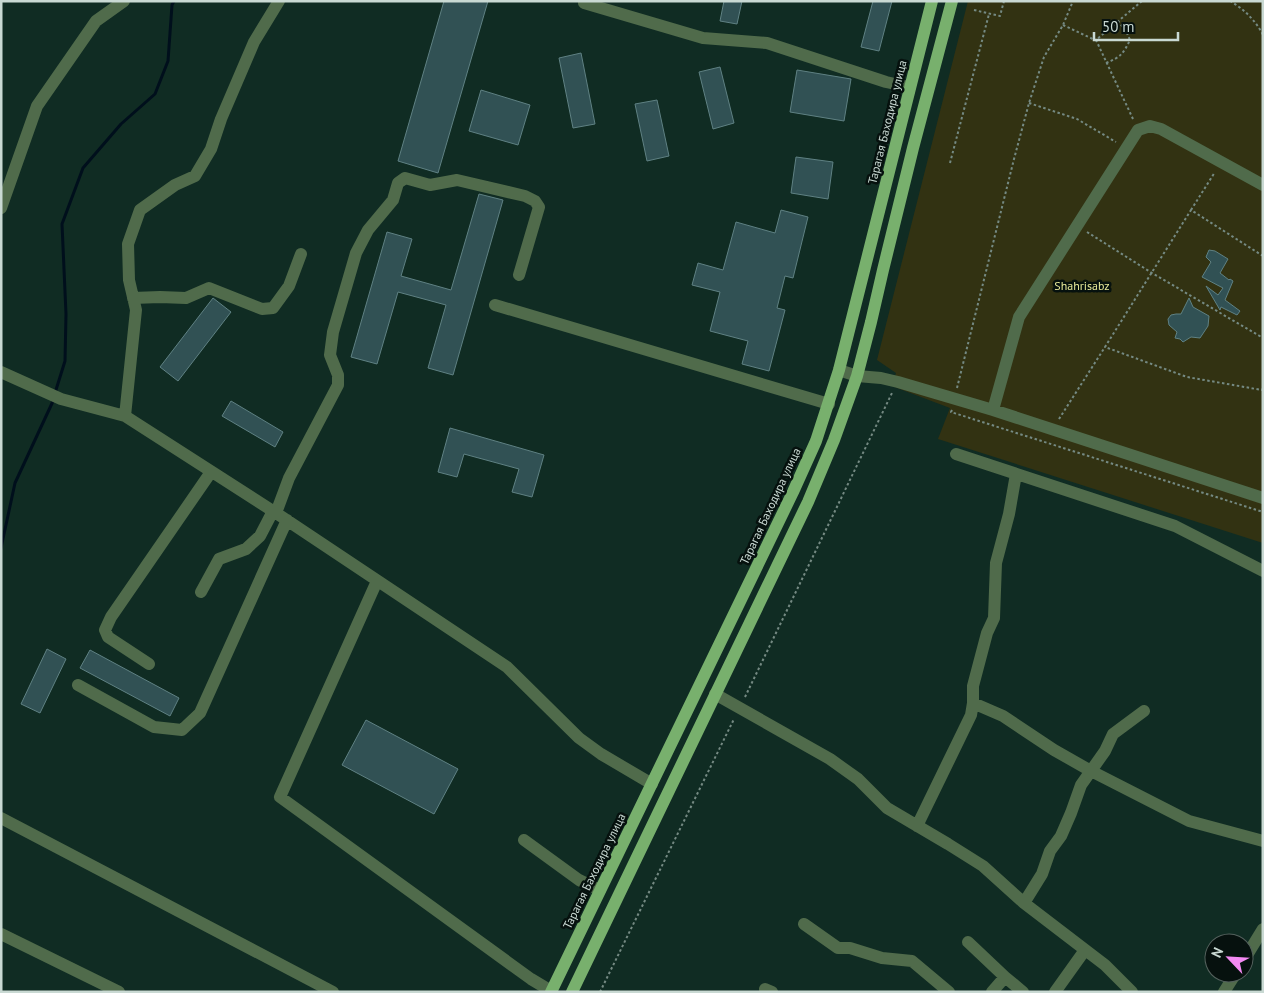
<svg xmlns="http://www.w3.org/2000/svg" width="1264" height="993" font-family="'PT Sans',sans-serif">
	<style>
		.green { fill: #323212 }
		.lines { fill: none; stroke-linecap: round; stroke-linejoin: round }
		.stream { stroke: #000f1c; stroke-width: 3 }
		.building { fill: #315154; stroke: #5f8183 }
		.path { stroke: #758a83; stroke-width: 2; stroke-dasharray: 2.5 2.5; stroke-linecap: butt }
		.minor { stroke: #506b4b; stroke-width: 12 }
		.major { stroke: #78b06d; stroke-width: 12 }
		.labels { text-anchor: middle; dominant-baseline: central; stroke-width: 5; stroke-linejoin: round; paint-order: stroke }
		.street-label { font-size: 12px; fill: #c9d9d3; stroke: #06110e }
		.park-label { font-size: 12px; fill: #e6e898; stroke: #06110e }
	</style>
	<rect width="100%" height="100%" fill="#102c23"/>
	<path class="green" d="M968 1H1263V543L938 439 950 408 892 386 896 373 877 360Z"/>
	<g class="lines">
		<path class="stream" d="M55 393 65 361 66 314 62 224 83 168 121 124 155 94 168 61 172 5 174 1
			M1 548 15 483 54 399"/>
	</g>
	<path class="building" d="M444 1H488L438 173 398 161Z
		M724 1H742L737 24 720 21Z
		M873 1H892L879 51 861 47Z
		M581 53 595 124 573 128 559 58Z
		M720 67 734 123 713 129 699 72Z
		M797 70 851 79 844 121 790 112Z
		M481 90 530 105 518 145 469 131Z
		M657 100 669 156 647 161 635 104Z
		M796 157 833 162 828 199 791 193Z
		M479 194 503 200 453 375 428 368 446 305 398 292 377 364 351 357 387 232 412 239 401 276 451 290Z
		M781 210 808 217 793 278 785 276 777 308 785 310 769 371 742 364 748 341 710 331 720 292 692 285 698 263 723 270 736 222 775 233Z
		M1209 250 1215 251 1228 259 1220 273 1229 280 1230 279 1233 281 1225 300 1240 311 1237 315 1221 307 1220 310 1206 286 1218 295 1223 288 1202 277 1211 262 1206 257Z
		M213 298 231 312 178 381 160 367Z
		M1189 298 1193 307 1209 316 1208 326 1200 338 1191 337 1183 342 1180 339 1175 338 1177 332 1169 325 1168 319 1171 315 1176 314H1181Z
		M231 401 283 432 275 447 222 416Z
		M450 428 544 455 532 497 512 492 519 469 464 454 457 477 438 472Z
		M47 649 66 659 40 713 21 704Z
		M90 650 179 698 170 716 80 668Z
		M366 720 458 769 434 814 342 765Z"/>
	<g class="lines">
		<path class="path" d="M1230 1C1244 9 1256 21 1263 35
			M974 10 1000 16 1004 1
			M1063 25 1095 40
			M1106 63C1121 57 1123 54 1130 40L1126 31 1118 21
			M1029 103 1077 119 1116 142
			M1133 119 1096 40 1142 1
			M950 163 989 14
			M1191 210 1215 172
			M1087 232 1152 273 1263 338
			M1263 256 1191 210 1105 347 1187 377 1262 390 1263 388
			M957 388 1014 159 1029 103 1044 57 1063 25 1073 1
			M952 410 951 412 1263 512
			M1059 419 1105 347
			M745 697 892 393
			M600 992 734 719"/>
		<path class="minor" d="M584 3 703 38 767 43 886 82 909 87
			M1 208 37 106 96 21 124 1
			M133 298 160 297 186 298 209 288 262 309 273 308 289 286 301 254
			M495 305 829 404
			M839 370 857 376 881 378 898 382 993 410 1263 498
			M1 372 61 399 125 416 276 513 507 667 579 738 601 754 652 784
			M993 410 1019 317 1138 130 1150 126 1161 129 1263 185
			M125 416 136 310 129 280 128 244 140 210 175 185 195 176 211 149 221 119 254 42 279 1
			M956 454 1175 526 1263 571
			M276 513 289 478 338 385V375L330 355 333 332 356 253 368 230 393 200 398 183 405 178 430 185 457 180 525 196 535 201 539 207 519 275
			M377 581 280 797 531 979 551 991
			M201 592 219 559 246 549 260 536 273 511
			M149 664 108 637 105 630 111 617 211 472
			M78 685 154 727 182 730 200 713 287 520
			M715 694 830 759 858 779 887 808 948 844 983 866 1024 903 1105 965 1132 992
			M973 703 1003 716 1054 750 1091 771 1189 821 1263 841
			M1 818 333 992
			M917 826 971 715 973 703V686L987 633 994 618 996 563 1009 514 1016 474
			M524 840 579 880 600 890
			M1024 903 1042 874 1050 851 1061 836 1071 813 1081 785 1105 751 1113 734 1144 711
			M804 924 838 948H850L882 958 912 961 949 992
			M1 934 119 992
			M968 942 1005 977
			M1244 960 1263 929
			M765 989 772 992
			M992 992 1005 977 1023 992
			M1055 992 1085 950
			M1224 992 1236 973"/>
		<path class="major" d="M551 992 793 492 816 441 839 370 932 1
			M572 992 808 502 834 440 857 376 871 322 883 270 913 148 952 1"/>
	</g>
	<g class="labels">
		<g class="street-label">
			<text transform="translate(887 122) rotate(-76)">Тарагая Баходира улица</text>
			<text transform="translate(770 506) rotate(-65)">Тарагая Баходира улица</text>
			<text transform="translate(594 871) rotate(-64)">Тарагая Баходира улица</text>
		</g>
		<g class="park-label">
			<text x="1082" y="285">Shahrisabz</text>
		</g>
	</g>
	<rect width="1264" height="993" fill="none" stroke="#c9d9d3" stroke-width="5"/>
	<g transform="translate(1229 958) rotate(295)"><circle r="24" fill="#06110e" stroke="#54615d"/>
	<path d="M0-4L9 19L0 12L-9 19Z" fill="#f38af2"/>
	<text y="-8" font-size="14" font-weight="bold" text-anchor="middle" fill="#c9d9d3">N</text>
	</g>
	<path d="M1094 32v8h84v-8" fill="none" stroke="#c9d9d3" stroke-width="2.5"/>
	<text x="1102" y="32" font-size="15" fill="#c9d9d3" stroke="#06110e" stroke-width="4" paint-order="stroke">50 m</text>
</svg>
